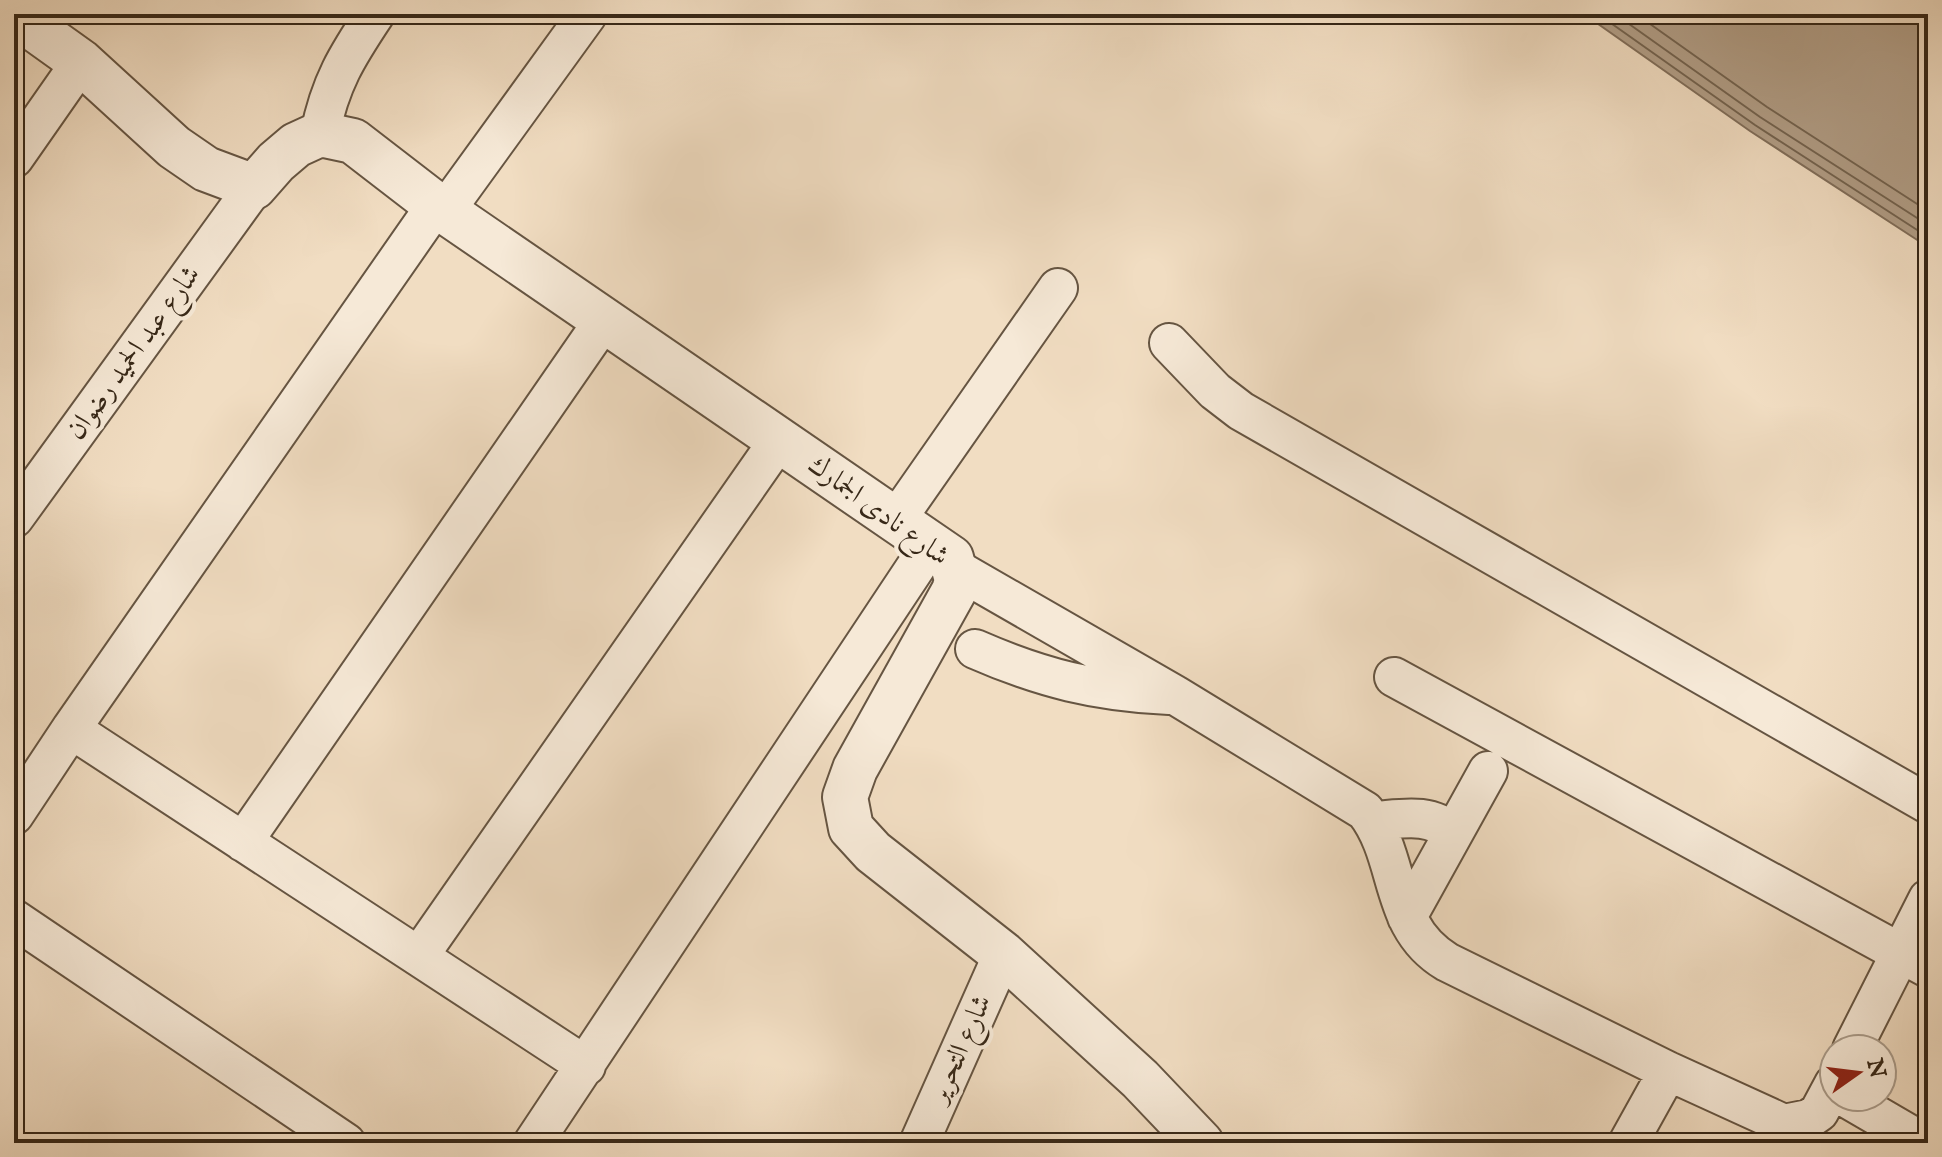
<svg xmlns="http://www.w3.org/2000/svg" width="1942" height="1157" font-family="'IM FELL English',Amiri,serif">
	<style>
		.water { fill: #b29f88; stroke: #816f5b; stroke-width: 2 }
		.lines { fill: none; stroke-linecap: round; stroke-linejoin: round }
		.shore { stroke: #746450; stroke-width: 2 }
		.minor-casing { stroke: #665542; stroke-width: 42 }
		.tertiary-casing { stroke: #665542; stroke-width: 48 }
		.minor { stroke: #f6e9d7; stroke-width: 38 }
		.tertiary { stroke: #f6e9d7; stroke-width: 44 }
		.labels { text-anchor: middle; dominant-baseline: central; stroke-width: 8; stroke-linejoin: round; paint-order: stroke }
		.street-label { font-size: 28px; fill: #372818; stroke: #f6e9d7 }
	</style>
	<rect width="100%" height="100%" fill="#f1ddc2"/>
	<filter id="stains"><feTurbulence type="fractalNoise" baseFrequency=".0025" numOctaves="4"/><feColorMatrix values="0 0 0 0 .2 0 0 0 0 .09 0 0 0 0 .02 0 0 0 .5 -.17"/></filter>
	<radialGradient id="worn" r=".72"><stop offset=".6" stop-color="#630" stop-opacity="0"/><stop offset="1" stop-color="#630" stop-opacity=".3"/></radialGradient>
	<path class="water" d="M1584 14H1928V247L1750 131Z"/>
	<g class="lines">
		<path class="shore" d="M1598 14 1755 125 1928 237
			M1615 14 1760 117 1928 225
			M1636 14 1767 107 1928 211"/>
		<defs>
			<path id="minor" d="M320 134C330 83 347 56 375 14
				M14 158 81 62
				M445 211 587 15
				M1169 343 1215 391 1241 411 1928 804
				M14 518 254 187
				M896 520 1058 288
				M956 569 1175 695 1365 811C1403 859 1387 926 1447 962L1668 1071 1784 1124 1809 1119 1819 1112 1834 1084
				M975 649C1041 678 1097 692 1169 695
				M1394 677 1928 968
				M71 729 586 1066
				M14 815 71 729 436 205
				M1374 821C1402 819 1429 812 1453 833
				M243 842 604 320
				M1407 917 1488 771
				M14 919 346 1143
				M419 956 779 440
				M1852 1049 1928 899
				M1845 1097 1924 1143
				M533 1143 931 544
				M919 1143 1003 954
				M1628 1143 1668 1071"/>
			<path id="tertiary" d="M14 14 81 62 174 147 206 169 254 187 276 162 296 145 320 134 353 141 436 205 951 558 957 580 954 591 855 769 845 797 851 828 873 852 1003 954 1140 1079 1201 1143"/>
		</defs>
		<use href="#minor" class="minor-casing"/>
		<use href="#tertiary" class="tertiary-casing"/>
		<use href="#minor" class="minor"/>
		<use href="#tertiary" class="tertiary"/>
	</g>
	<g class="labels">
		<g class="street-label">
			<text transform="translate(134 353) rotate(-54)">شارع عبد الحميد رضوان</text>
			<text transform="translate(878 511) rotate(36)">شارع نادى الجمارك</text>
			<text transform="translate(961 1049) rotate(-66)">شارع التحرير</text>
		</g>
	</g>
	<rect width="1942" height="1157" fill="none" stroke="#f1ddc2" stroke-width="48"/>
	<rect x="16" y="16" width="1910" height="1125" fill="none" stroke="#372818" stroke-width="4"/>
	<rect x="24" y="24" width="1894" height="1109" fill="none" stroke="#372818" stroke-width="2"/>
	<g transform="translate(1858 1073) rotate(76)"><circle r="38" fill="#f6e9d7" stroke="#aa9c8b" stroke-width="2"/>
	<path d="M0-6L14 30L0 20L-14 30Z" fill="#8f2418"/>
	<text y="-12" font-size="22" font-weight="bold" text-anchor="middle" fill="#372818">N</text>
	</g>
	<rect width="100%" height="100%" filter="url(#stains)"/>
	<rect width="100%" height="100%" fill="url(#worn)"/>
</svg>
